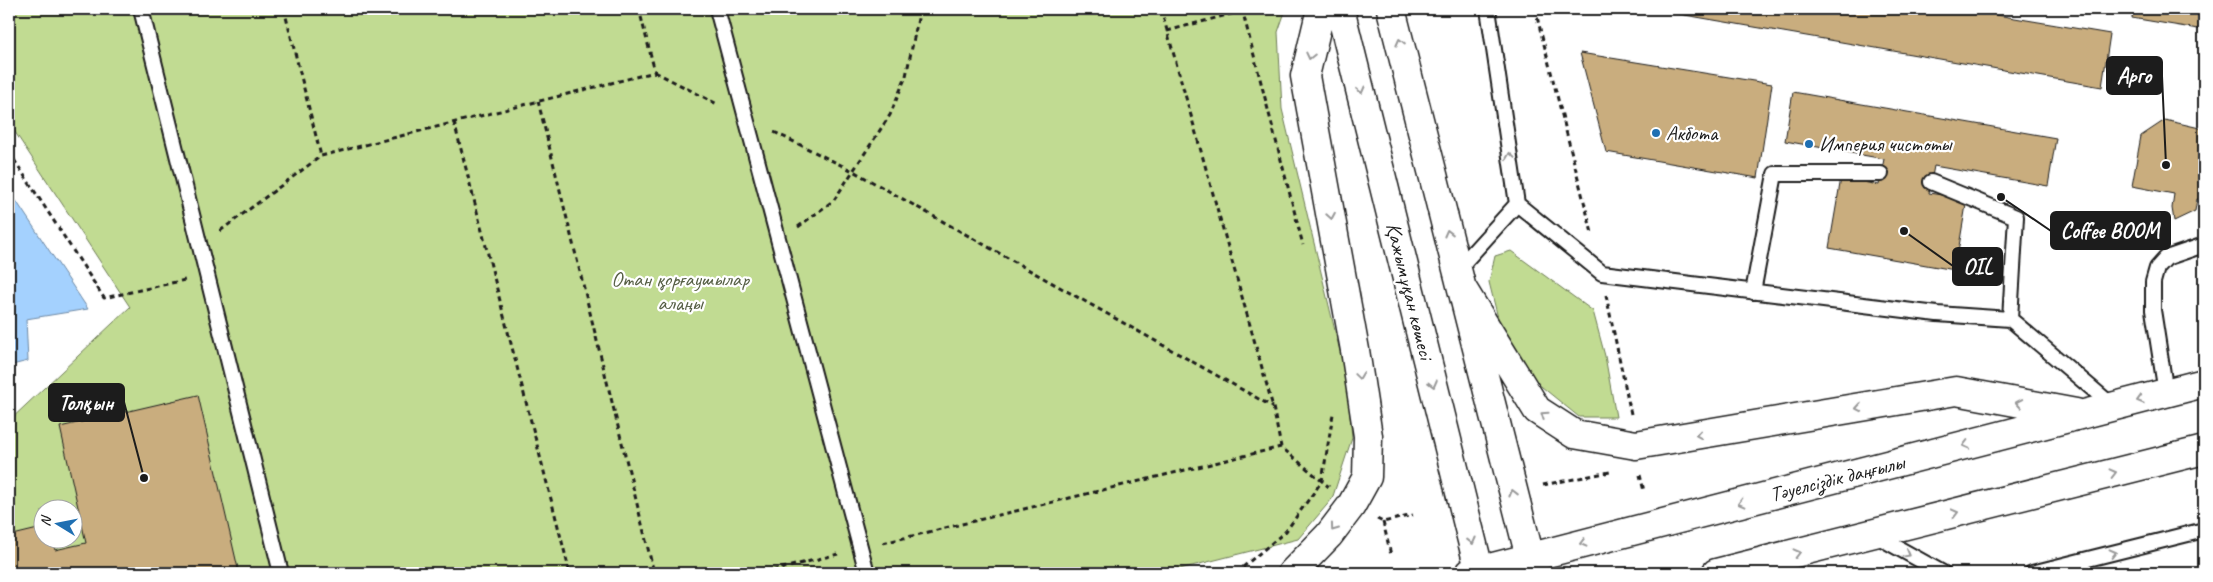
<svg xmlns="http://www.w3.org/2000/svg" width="2213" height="582" font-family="Caveat,sans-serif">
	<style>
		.green { fill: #c1db92; stroke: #6e7c57; fill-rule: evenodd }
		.water { fill: #a4d1fe; stroke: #6e89a4 }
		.building { fill: #c9ad7e; stroke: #1c1c1c }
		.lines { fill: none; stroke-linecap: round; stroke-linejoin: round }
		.service-casing { stroke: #1c1c1c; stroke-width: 18 }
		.secondary-casing { stroke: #1c1c1c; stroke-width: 31 }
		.path { stroke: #1c1c1c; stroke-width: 3; stroke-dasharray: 5 4; stroke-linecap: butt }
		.service { stroke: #fff; stroke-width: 14 }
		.secondary { stroke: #fff; stroke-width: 28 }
		.oneway { stroke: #999 }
		.poi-dot { fill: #1f6fb2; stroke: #fff; stroke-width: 2 }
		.labels { text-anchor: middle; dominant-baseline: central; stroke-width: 4.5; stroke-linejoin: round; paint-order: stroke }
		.poi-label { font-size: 21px; fill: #1c1c1c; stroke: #fff; text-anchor: start }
		.park-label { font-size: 21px; fill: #565f45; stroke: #fff }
		.street-label { font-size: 21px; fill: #1c1c1c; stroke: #fff }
		.leader { fill: none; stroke: #1c1c1c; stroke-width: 2 }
		.callout-dot { fill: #1c1c1c; stroke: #fff; stroke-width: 2 }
		.callout { fill: #1c1c1c; stroke: #1c1c1c; stroke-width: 2 }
		.callout-label { font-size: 22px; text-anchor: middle; font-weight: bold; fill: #fff }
	</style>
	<rect width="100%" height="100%" fill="#fff"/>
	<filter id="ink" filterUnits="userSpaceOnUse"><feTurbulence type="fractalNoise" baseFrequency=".02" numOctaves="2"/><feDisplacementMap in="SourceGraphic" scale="10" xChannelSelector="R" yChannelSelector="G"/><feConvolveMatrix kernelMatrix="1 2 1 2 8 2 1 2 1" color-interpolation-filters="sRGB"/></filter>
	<g filter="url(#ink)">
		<path class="green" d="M9 9H1286L1278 32 1282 109 1347 381 1352 438 1332 499 1298 539 1164 573H9V421L130 307 9 123ZM42 510H72V540H42Z
			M1511 251 1593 311 1605 356 1616 417H1579L1526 374 1501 330 1489 282 1495 256Z"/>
		<path class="water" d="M9 190 88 309 26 319 28 361 12 365 9 323Z"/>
		<path class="building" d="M1650 9H1961L2110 34 2102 87Z
			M2133 9H2204V30L2132 18Z
			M1580 53 1772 84 1758 178 1606 152Z
			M1793 92 2056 138 2048 186 1934 166 1929 193 1967 199 1955 270 1829 248 1841 178 1879 185 1884 159 1785 141Z
			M2165 120 2204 129V200L2197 199 2195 211 2174 221 2172 208 2174 194 2132 186 2141 136Z
			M198 395 239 573H9V536L42 528V540H52L55 550 86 543 60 427Z"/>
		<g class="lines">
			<defs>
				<path id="service" d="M141 9 281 573
					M717 9 867 573
					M1488 9 1517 204 1602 273 1937 314 2010 319 2114 407
					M1931 182 2016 217 2010 319
					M1457 270 1517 204
					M1753 292 1775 174H1881
					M2166 393 2153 310V282L2157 268 2166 258 2204 245
					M1873 534 1943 573
					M2032 573 2204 530"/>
				<path id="secondary" d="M1340 9 1480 573
					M1391 9 1534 573
					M1462 288 1537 410 1574 434 1636 445 1956 391 2076 413
					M1292 573 1329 535 1351 506 1367 477 1368 436 1355 350 1305 76 1321 9
					M1470 573 2204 383
					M1716 573 2204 450"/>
			</defs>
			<use href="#service" class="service-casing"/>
			<use href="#secondary" class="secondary-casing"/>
			<path class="path" d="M284 9 321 156
				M1161 9 1273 407 1281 447
				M1242 9 1303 245
				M1535 9 1592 233
				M1167 31 1242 11
				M655 72 719 105
				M538 101 654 573
				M454 122 570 573
				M774 132 853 171 1273 407
				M9 152 104 298 185 280
				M798 227 834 200 890 115 906 76 920 9
				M220 231 321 156 655 72 639 9
				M1606 295 1631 414
				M1640 475 1644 491
				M1543 485 1610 472
				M1377 519 1383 522 1413 515
				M1383 522 1391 555
				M883 543 1281 447 1329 487
				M764 573 838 554
				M1236 573 1286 531 1322 481 1333 414"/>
			<use href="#service" class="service"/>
			<use href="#secondary" class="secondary"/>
		</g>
		<defs><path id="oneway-chevron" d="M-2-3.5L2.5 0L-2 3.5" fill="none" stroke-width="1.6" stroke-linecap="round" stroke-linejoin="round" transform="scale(1.25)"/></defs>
		<g class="oneway">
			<use href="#oneway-chevron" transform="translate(1400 42) rotate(-104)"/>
			<use href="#oneway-chevron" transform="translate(1310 56) rotate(103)"/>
			<use href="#oneway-chevron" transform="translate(1361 90) rotate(76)"/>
			<use href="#oneway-chevron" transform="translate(1510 156) rotate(-98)"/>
			<use href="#oneway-chevron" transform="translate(1331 216) rotate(80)"/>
			<use href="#oneway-chevron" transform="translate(1448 233) rotate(-104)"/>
			<use href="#oneway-chevron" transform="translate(1359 376) rotate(82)"/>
			<use href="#oneway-chevron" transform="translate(1433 384) rotate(76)"/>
			<use href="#oneway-chevron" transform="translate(2140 400) rotate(164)"/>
			<use href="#oneway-chevron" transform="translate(2019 403) rotate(-170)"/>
			<use href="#oneway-chevron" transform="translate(1859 408) rotate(170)"/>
			<use href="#oneway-chevron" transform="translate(1544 415) rotate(-146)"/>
			<use href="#oneway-chevron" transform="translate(1699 435) rotate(171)"/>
			<use href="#oneway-chevron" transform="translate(1966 445) rotate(166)"/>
			<use href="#oneway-chevron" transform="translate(2113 473) rotate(-14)"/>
			<use href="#oneway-chevron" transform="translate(1513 493) rotate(-104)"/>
			<use href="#oneway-chevron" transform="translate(1741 503) rotate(166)"/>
			<use href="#oneway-chevron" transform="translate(1955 513) rotate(-14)"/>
			<use href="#oneway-chevron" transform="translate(1334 528) rotate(126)"/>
			<use href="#oneway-chevron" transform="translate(1472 541) rotate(76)"/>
			<use href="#oneway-chevron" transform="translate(1583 543) rotate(166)"/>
			<use href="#oneway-chevron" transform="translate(1797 553) rotate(-14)"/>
			<use href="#oneway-chevron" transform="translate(2113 553) rotate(-14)"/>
			<use href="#oneway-chevron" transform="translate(1907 554) rotate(29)"/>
		</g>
	</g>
	<g class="poi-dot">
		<circle cx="1656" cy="133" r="5"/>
		<circle cx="1809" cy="144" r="5"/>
	</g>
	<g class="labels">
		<g class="poi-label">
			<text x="1666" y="133">Акбота</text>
			<text x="1819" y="144">Империя чистоты</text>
		</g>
		<g class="park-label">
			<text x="680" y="279">Отан қорғаушылар<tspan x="680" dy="24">алаңы</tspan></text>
		</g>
		<g class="street-label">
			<text transform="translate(1410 291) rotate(76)">Қажымұқан көшесі</text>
			<text transform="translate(1837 478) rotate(-14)">Тәуелсіздік даңғылы</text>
		</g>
	</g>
	<path class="leader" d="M2166 165L2162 76M2001 197L2051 231M1904 231L1953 266M144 478L124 402"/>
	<g class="callout-dot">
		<circle cx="2166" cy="165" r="5"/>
		<circle cx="2001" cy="197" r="5"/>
		<circle cx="1904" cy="231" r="5"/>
		<circle cx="144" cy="478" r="5"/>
	</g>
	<g class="callout">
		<rect x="2107" y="57" width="55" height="37" rx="5"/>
		<rect x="2051" y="212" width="119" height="37" rx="5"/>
		<rect x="1953" y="248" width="49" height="37" rx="5"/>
		<rect x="49" y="384" width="75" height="37" rx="5"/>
	</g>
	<g class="callout-label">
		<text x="2134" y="83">Арго</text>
		<text x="2110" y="238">Coffee BOOM</text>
		<text x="1978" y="274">OIL</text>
		<text x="86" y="410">Толқын</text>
	</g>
	<rect width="2213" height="582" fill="none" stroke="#fff" stroke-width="30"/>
	<rect x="15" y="15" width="2183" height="552" fill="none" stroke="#1c1c1c" stroke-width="2" filter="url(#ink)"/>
	<g transform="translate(58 524) rotate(280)"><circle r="24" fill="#ffffff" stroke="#a4a4a4"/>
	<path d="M0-4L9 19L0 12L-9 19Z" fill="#1f6fb2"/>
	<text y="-8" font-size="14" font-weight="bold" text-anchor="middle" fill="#1c1c1c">N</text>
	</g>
</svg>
